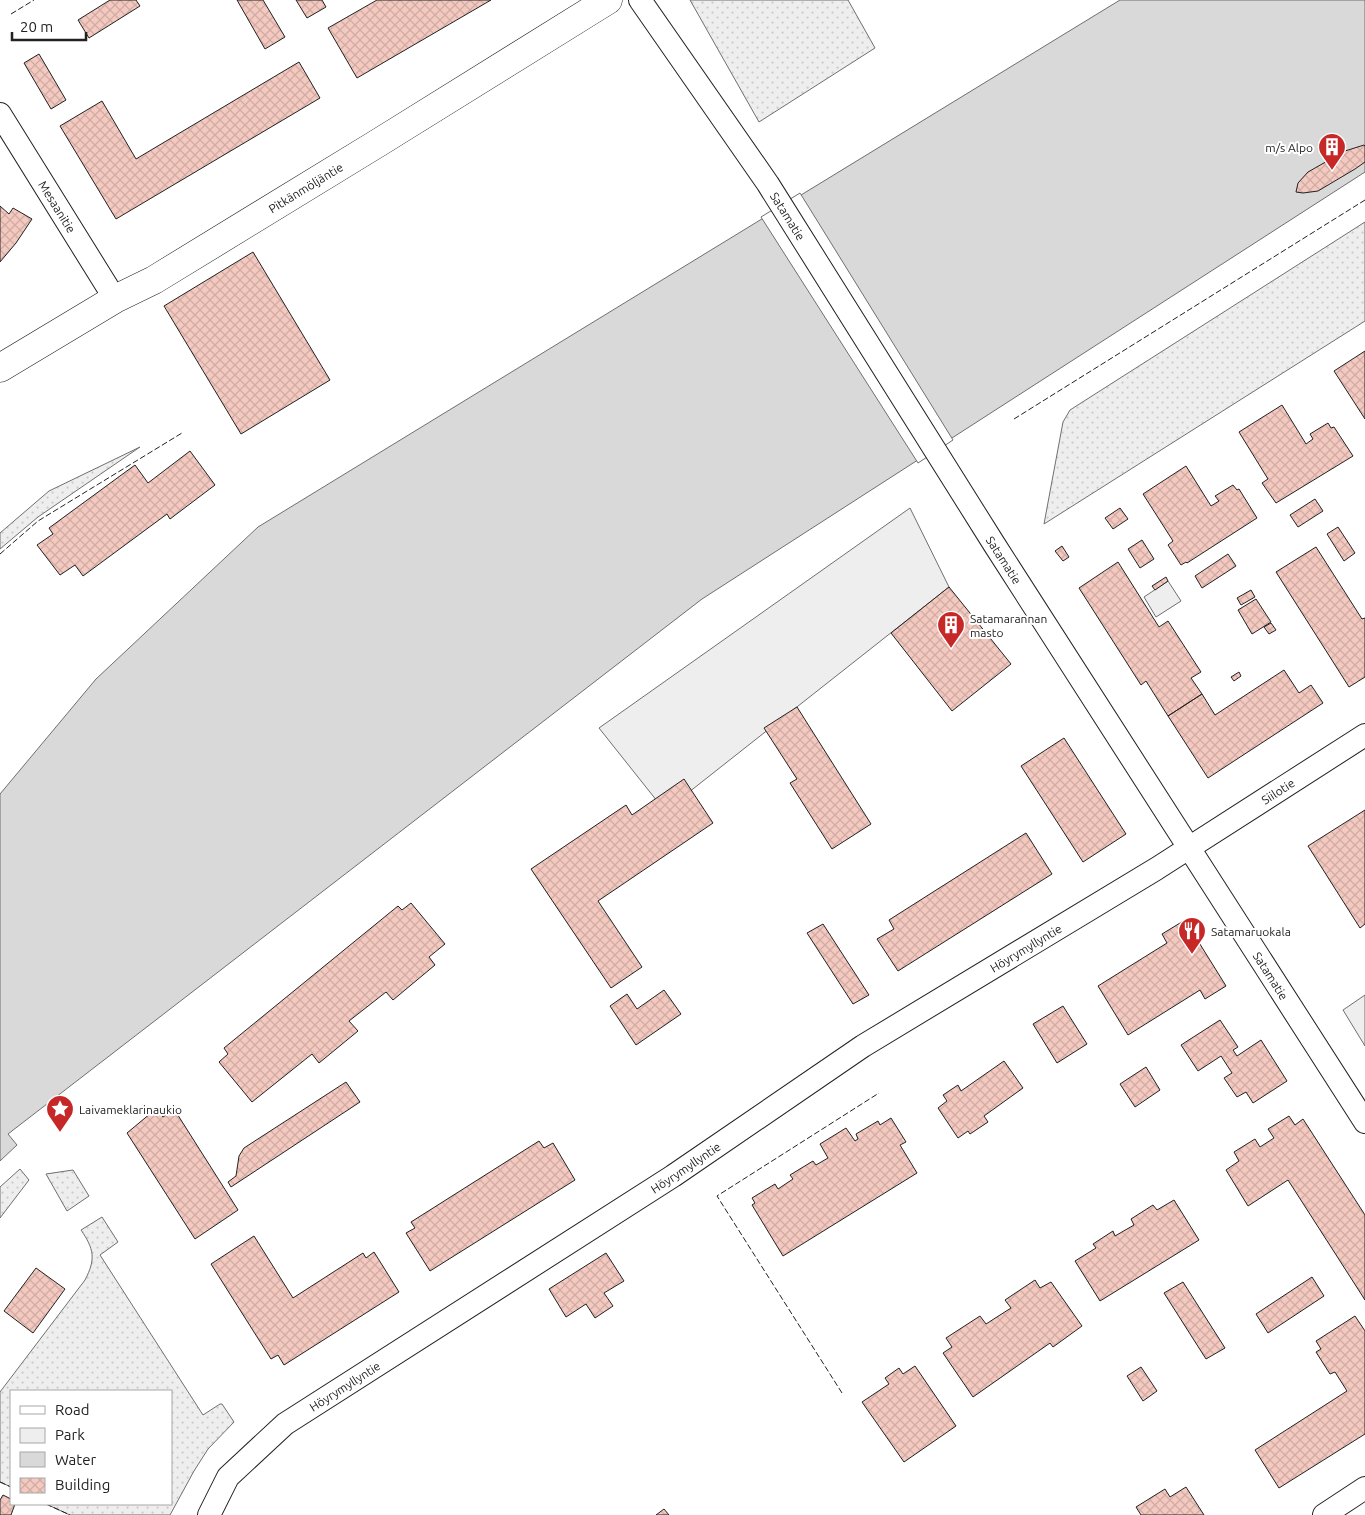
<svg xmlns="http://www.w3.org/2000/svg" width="1365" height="1515" font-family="Ubuntu,sans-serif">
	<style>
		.grass { fill: url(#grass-dots); stroke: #6f6f6f }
		.park { fill: #eee; stroke: #6f6f6f }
		.water { fill: #d9d9d9; stroke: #6f6f6f }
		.pier { fill: #fff; stroke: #6f6f6f }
		.building { fill: url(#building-cross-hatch); stroke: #222 }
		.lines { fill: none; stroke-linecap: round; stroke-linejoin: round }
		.minor-casing { stroke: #222; stroke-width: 24 }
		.tertiary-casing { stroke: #222; stroke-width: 29 }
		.minor { stroke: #fff; stroke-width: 22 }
		.tertiary { stroke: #fff; stroke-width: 28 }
		.fence { stroke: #222; stroke-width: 1; stroke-dasharray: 6 2.5; stroke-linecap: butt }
		.labels { text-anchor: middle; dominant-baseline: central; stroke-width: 4; stroke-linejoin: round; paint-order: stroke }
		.poi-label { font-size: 12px; fill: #222; stroke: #fff; text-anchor: start }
		.street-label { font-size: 12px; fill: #222; stroke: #fff }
	</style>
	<defs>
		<pattern id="grass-dots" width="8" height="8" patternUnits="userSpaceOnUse" patternTransform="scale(1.25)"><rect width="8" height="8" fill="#eee"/><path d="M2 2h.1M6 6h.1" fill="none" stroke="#ccc" stroke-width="1.8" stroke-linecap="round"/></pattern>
		<pattern id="building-cross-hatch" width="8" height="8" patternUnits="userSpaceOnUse" patternTransform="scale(1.25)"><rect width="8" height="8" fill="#f3c9c0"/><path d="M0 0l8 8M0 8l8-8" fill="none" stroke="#d0aca5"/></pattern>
	</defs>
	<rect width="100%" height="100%" fill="#fff"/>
	<path class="grass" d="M690 0H848L875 48 759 122Z
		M1365 222V321L1044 524 1063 422 1070 410Z
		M140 447 38 517 0 549V533L49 491Z
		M20 1169 29 1180 0 1218V1187Z
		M73 1170 89 1196 67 1211 46 1174Z
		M102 1217 118 1242 100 1255 203 1415 220 1404H222L234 1422 208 1449 194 1471 170 1515H70L46 1504H171V1391H11V1487L0 1482V1392L85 1280C96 1259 94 1249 81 1230Z"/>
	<path class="park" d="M910 508 949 587 665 811 599 728Z
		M1168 581 1181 601 1156 617 1144 597Z
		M1365 995V1046L1343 1010Z"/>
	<path class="water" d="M1120 0H1365V172L702 599 8 1134 17 1145 0 1161V794L96 679 258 527Z"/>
	<path class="pier" d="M800 193 953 440 918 463 761 217Z"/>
	<path class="building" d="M110 0H136L140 6 89 38 78 20Z
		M237 0H263L285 37 265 49Z
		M296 0H322L326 7 307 18Z
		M377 0H491L357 78 328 28Z
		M39 54 66 100 51 109 24 63Z
		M299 62 320 98 116 219 60 126 102 101 136 159Z
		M1364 145 1365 146V162L1355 169 1318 191 1303 193 1296 192 1298 183 1308 172 1345 151Z
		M0 206 9 214 13 208 32 219 16 243 0 262Z
		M253 252 330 380 241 434 164 306Z
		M1365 351V419L1334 371Z
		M1282 405 1306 444 1313 439 1310 434 1328 423 1331 428 1334 427 1353 456 1276 503 1262 483 1268 479 1239 432Z
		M190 451 215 485 170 519 167 514 83 576 75 565 60 575 37 545 53 534 49 528 135 465 148 483Z
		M1186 466 1211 506 1219 501 1215 496 1233 485 1237 490 1239 489 1257 518 1187 563 1186 562 1181 565 1168 545 1173 541 1143 494Z
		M1315 499 1323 511 1298 527 1290 515Z
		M1120 508 1128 519 1113 529 1105 518Z
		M1338 527 1355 553 1344 561 1327 534Z
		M1142 540 1154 559 1140 568 1128 549Z
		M1062 546 1069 557 1063 561 1055 551Z
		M1316 547 1362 619 1365 618V677L1349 687 1276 572Z
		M1228 554 1236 566 1202 588 1195 576Z
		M1118 562 1159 627 1168 621 1201 672 1191 678 1202 694 1168 716 1146 681 1141 685 1079 588Z
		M1166 577 1168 581 1155 590 1152 586Z
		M949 587 1011 664 952 711 891 633Z
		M1251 590 1255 597 1241 605 1237 598Z
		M1256 599 1271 622 1252 634 1238 610Z
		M1271 623 1276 630 1269 634 1264 627Z
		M1284 670 1299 693 1311 685 1323 703 1208 778 1168 716 1202 694 1215 715Z
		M1239 672 1241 676 1234 681 1231 677Z
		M797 707 871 824 832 849 790 783 797 779 764 728Z
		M1064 738 1126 834 1083 862 1021 766Z
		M684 779 713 823 598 901 642 967 611 988 531 869 626 805 632 815Z
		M1365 810V924L1360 928 1308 846Z
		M1026 833 1052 874 898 971 877 939 894 929 889 920Z
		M411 903 445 944 429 957 435 965 393 1000 386 992 349 1021 358 1031 319 1063 312 1054 252 1102 219 1062 228 1054 224 1048 398 906 402 910Z
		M1185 920 1226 986 1205 999 1200 990 1128 1035 1098 986 1167 943 1162 934Z
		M823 924 869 995 853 1004 807 933Z
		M664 990 681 1014 636 1045 610 1006 627 994 637 1009Z
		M1063 1006 1087 1044 1057 1063 1033 1024Z
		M1220 1020 1238 1047 1233 1050 1237 1056 1261 1040 1287 1081 1253 1103 1246 1092 1237 1097 1224 1078 1232 1073 1221 1056 1198 1071 1181 1045Z
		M1004 1061 1023 1088 984 1116 988 1122 970 1134 968 1131 958 1138 938 1108 947 1101 943 1095 958 1085 961 1091Z
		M1146 1067 1160 1090 1135 1107 1120 1084Z
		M346 1082 360 1102 231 1187 228 1182 236 1176 239 1156 244 1148Z
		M157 1108 163 1117 174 1109 238 1210 195 1239 127 1133Z
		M1289 1116 1295 1125 1303 1119 1365 1215V1300L1288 1180 1248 1206 1226 1170 1239 1161 1234 1152 1255 1139 1260 1147 1274 1138 1268 1129Z
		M891 1118 906 1142 900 1145 917 1173 783 1256 752 1205 755 1203 752 1198 775 1184 778 1189 793 1179 790 1175 813 1161 816 1165 828 1158 820 1144 846 1128 855 1141 858 1139 856 1134 878 1121 880 1125Z
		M539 1141 544 1148 553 1143 575 1180 430 1271 406 1233 415 1228 411 1222Z
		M1174 1200 1199 1240 1100 1301 1075 1261 1096 1248 1093 1244 1113 1231 1115 1236 1134 1225 1131 1219 1153 1205 1157 1210Z
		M254 1236 293 1298 363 1253 366 1258 374 1252 399 1292 284 1365 278 1355 271 1359 211 1264Z
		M606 1253 624 1281 604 1293 613 1306 595 1318 586 1304 566 1317 549 1289Z
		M36 1268 65 1289 33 1333 4 1311Z
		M1312 1277 1324 1296 1268 1333 1256 1314Z
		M1035 1280 1040 1288 1051 1282 1082 1326 1053 1347 1050 1343 973 1397 943 1353 952 1347 946 1338 980 1316 986 1324 1011 1308 1005 1300Z
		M1183 1282 1225 1348 1206 1359 1164 1293Z
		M1355 1316 1365 1331V1434L1279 1488 1255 1450 1347 1391 1335 1372 1330 1374 1316 1352 1321 1349 1316 1341Z
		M915 1366 956 1426 904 1462 862 1402 889 1384 885 1378 899 1368 903 1374Z
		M1141 1367 1157 1391 1143 1401 1127 1376Z
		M1186 1487 1204 1515H1141L1136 1507 1165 1489 1170 1497Z
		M3 1495 11 1499V1504H15L11 1515H0V1500Z
		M664 1509 669 1515H656Z"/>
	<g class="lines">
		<defs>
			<g id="minor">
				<path id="s1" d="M640 0 768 184 994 544 1365 1122"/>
				<path id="s2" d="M0 114 115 299"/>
				<path id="s3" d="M209 1515 228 1477 285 1424 673 1176 863 1046 1156 869 1365 735"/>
				<path d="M1324 1515 1365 1488"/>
			</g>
			<g id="tertiary">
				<path id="s4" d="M0 368 115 299 154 280 378 143 608 0"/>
			</g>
		</defs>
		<use href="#minor" class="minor-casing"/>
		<use href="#tertiary" class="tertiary-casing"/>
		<use href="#minor" class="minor"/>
		<use href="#tertiary" class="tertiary"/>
		<path class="fence" d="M11 14 34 0
			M1014 419 1365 200
			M0 554 38 521 182 433
			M842 1393 717 1196 879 1093
			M0 1482 11 1487
			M46 1504 70 1515"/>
	</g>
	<defs>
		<symbol id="building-pin" viewBox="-11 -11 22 30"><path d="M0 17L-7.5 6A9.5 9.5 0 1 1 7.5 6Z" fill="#c62828" stroke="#fff"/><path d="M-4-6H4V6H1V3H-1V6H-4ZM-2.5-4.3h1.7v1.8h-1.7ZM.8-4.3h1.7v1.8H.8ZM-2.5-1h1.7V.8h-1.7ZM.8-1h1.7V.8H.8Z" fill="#fff"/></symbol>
		<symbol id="restaurant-pin" viewBox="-11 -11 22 30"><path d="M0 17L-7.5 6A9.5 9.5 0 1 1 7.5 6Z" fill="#c62828" stroke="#fff"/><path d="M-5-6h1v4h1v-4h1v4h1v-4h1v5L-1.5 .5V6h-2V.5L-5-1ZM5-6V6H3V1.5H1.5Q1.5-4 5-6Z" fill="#fff"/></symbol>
		<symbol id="sight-pin" viewBox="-11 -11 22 30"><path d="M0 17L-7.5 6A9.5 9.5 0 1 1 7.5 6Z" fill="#c62828" stroke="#fff"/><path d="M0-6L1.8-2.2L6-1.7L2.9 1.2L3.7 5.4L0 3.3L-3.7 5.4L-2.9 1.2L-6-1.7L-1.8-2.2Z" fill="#fff"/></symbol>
	</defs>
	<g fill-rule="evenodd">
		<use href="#building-pin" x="1316" y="131" width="32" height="43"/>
		<use href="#building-pin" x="935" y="609" width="32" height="43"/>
		<use href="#restaurant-pin" x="1176" y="915" width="32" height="43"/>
		<use href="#sight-pin" x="44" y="1093" width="32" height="43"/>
	</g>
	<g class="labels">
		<g class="poi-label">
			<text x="1313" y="147" text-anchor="end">m/s Alpo</text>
			<text x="970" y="618">Satamarannan<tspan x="970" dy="14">masto</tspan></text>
			<text x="1211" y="931">Satamaruokala</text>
			<text x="79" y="1109">Laivameklarinaukio</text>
		</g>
		<g class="street-label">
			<text stroke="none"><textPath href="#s4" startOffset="355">Pitkänmöljäntie</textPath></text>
			<text stroke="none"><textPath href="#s2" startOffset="109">Mesaanitie</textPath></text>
			<text stroke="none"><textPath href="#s1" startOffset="262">Satamatie</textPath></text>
			<text stroke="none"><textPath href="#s1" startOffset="668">Satamatie</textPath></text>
			<text stroke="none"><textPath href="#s3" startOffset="1298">Siilotie</textPath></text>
			<text stroke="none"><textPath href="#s3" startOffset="1001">Höyrymyllyntie</textPath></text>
			<text stroke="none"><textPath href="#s1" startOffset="1162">Satamatie</textPath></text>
			<text stroke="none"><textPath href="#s3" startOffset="596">Höyrymyllyntie</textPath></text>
			<text stroke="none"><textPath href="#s3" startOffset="191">Höyrymyllyntie</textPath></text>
		</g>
	</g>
	<rect x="10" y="1390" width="162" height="115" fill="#ffffff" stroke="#a7a7a7"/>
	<rect x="20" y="1406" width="25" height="8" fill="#ffffff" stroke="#a7a7a7"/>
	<text x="55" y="1415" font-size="15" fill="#222222">Road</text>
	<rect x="20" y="1428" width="25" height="15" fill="#eeeeee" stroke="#a7a7a7"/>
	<text x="55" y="1440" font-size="15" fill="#222222">Park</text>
	<rect x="20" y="1452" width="25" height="15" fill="#d9d9d9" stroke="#a7a7a7"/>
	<text x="55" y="1465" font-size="15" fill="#222222">Water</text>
	<rect x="20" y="1478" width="25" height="15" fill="url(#building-cross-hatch)" stroke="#a7a7a7"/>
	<text x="55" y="1490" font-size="15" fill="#222222">Building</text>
	<path d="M12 32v8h74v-8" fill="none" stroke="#222222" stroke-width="2.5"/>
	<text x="20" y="32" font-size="15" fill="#222222" stroke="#ffffff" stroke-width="4" paint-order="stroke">20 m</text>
</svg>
